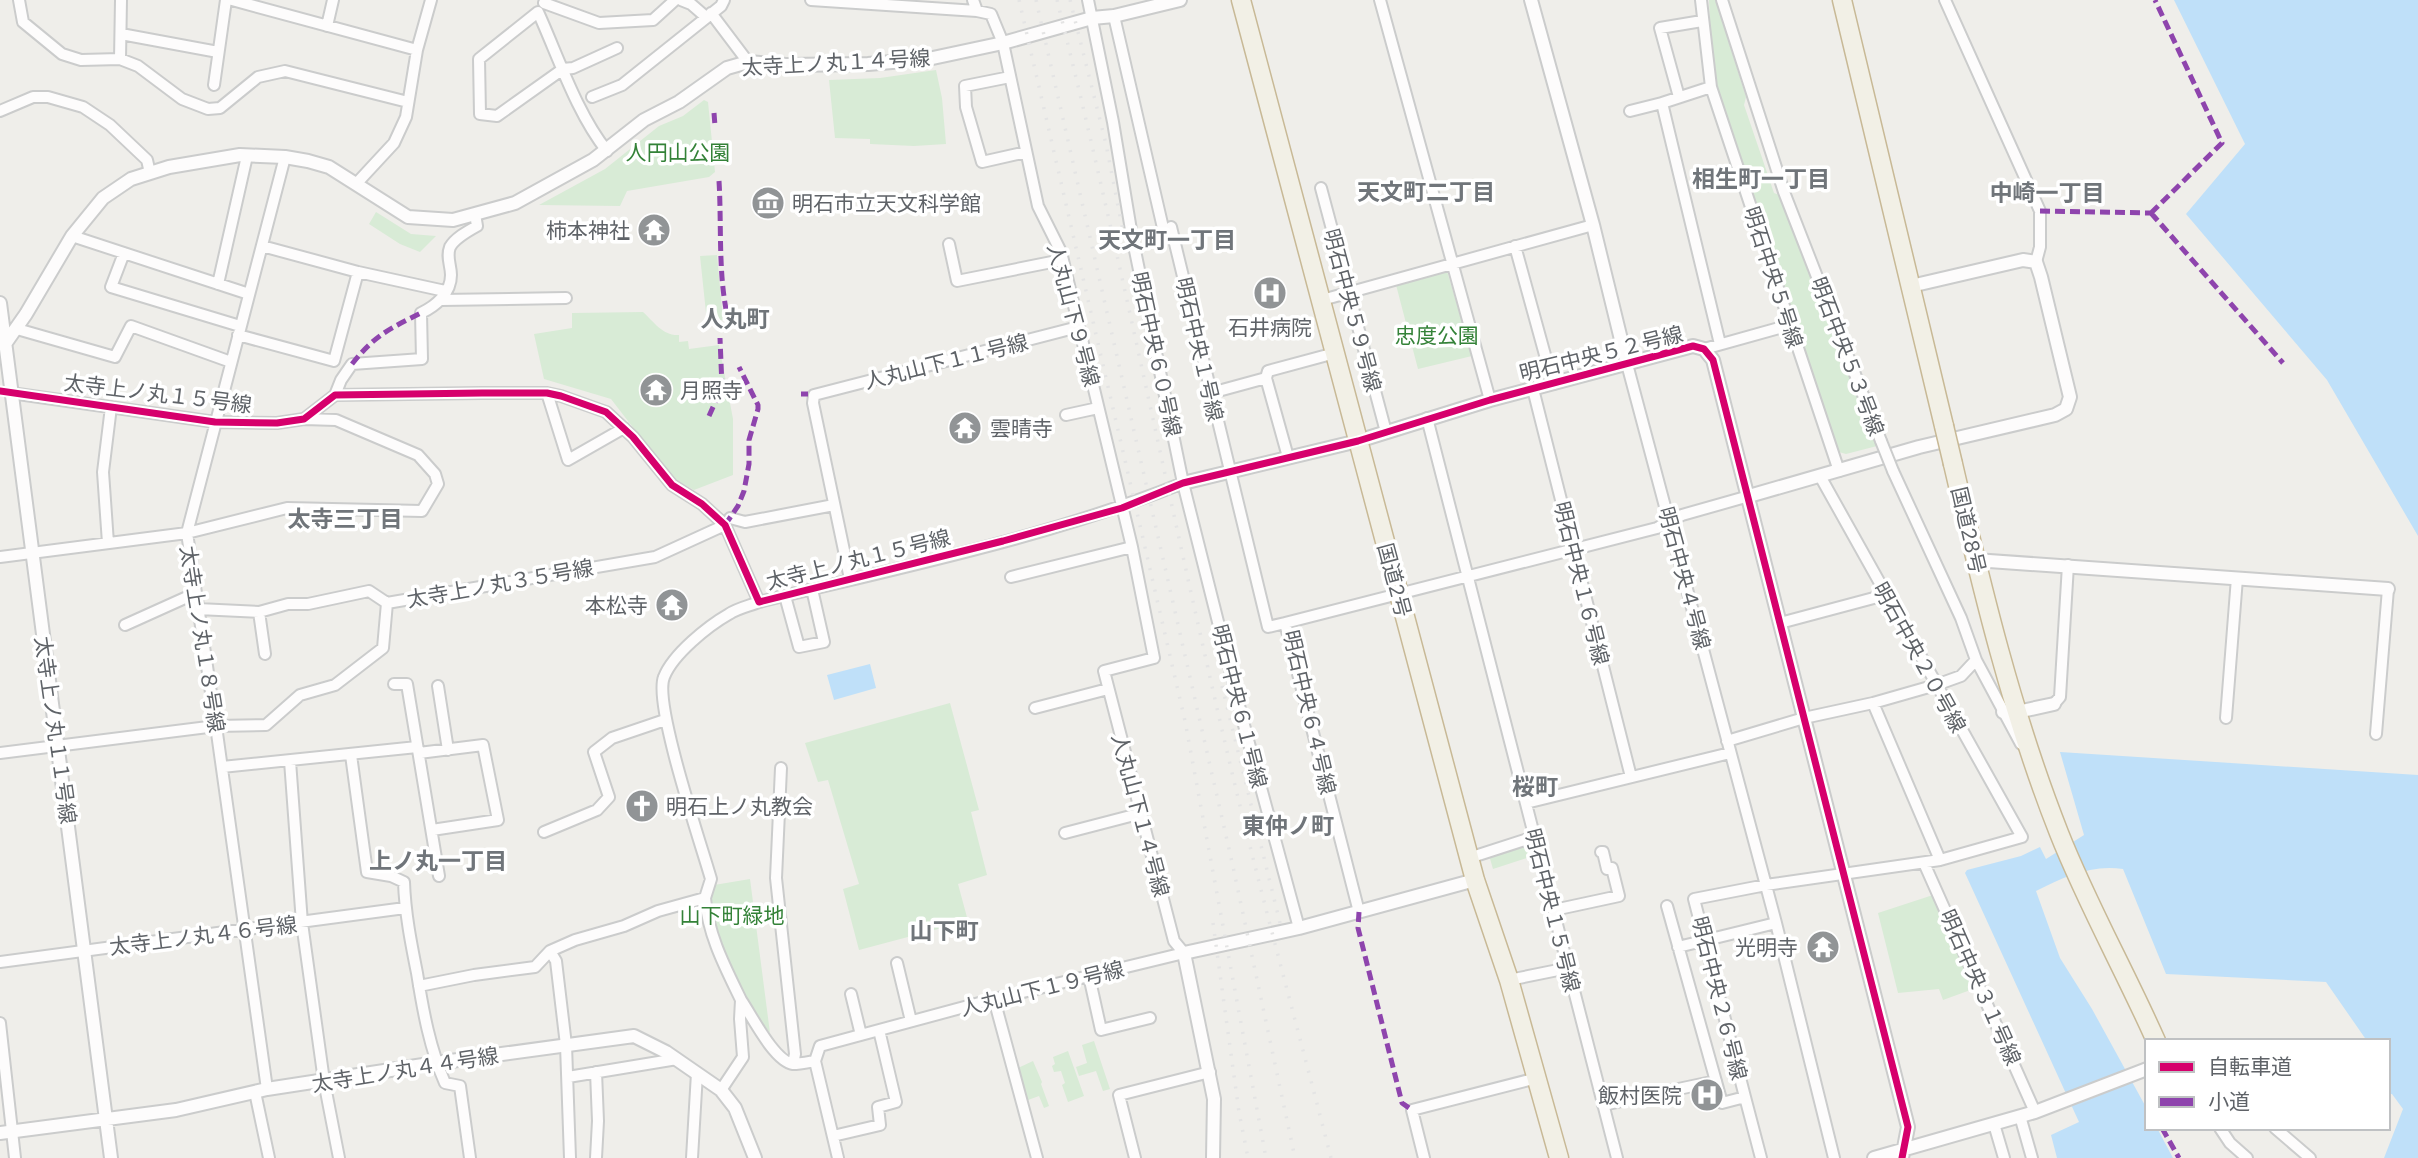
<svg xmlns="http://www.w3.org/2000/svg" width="2418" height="1158" font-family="'IBM Plex Sans','Noto Sans JP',sans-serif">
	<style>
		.green { fill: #d8ebd6 }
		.water { fill: #bfe0f9 }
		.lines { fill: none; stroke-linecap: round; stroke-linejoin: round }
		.minor-casing { stroke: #cbcccc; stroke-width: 14 }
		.tertiary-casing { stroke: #cbcccc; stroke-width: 16 }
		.trunk-casing { stroke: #c8b996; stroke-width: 21 }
		.minor { stroke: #fdfcfc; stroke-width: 10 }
		.tertiary { stroke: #fdfcfc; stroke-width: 12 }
		.trunk { stroke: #f2f0e6; stroke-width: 18 }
		.rail { stroke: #e4e4e4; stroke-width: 3.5; stroke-dasharray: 2 9; stroke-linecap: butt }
		.minor-bridge-casing { stroke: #cbcccc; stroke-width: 14; stroke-linecap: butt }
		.trunk-bridge-casing { stroke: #c8b996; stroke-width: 21; stroke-linecap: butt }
		.minor-bridge { stroke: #fdfcfc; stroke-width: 10 }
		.trunk-bridge { stroke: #f2f0e6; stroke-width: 18 }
		.quiet { stroke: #8e44ad; stroke-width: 5; stroke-dasharray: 10 5; stroke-linecap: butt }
		.cycleway-casing { stroke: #fff; stroke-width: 11 }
		.cycleway { stroke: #d6006c; stroke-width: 7 }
		.labels { text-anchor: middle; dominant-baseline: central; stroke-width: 7; stroke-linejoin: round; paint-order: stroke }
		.street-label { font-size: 21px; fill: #5f6368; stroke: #fff }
		.park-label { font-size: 21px; fill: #348238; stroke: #fff }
		.poi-label { font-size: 21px; fill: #5f6368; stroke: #fff; text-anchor: start }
		.neighbourhood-label { font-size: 23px; font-weight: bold; fill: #70757a; stroke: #fff }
	</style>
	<rect width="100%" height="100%" fill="#efeeea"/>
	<path class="green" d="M1709 0H1715L1718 8 1746 97 1744 105 1774 193 1779 195 1877 446 1846 454 1839 452 1794 326 1719 102 1712 63Z
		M936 70 942 98 946 144 914 146 870 144V139L835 138 829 80 880 78Z
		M704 100 708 102 715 172 709 177 627 191 620 206 539 205 605 169 659 126 683 116Z
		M376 212 411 234 436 236 420 252 400 244 369 224Z
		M717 255 723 320 707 322 700 256Z
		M1441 269 1447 271 1472 356 1418 369 1395 281Z
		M643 312C654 322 663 336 679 335V342L688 341 689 349 719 345 733 419V475L694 490 672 478 611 399 544 379 534 334 572 328V313Z
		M950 703 979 810 971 812 987 875 958 884 968 921 859 950 843 889 859 884 828 780 818 782 805 743Z
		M1526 844 1530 857 1493 869 1489 855Z
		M750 879 770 1033C746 1001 710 941 710 901 710 896 713 890 714 885Z
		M1933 895 1976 988 1943 1000 1939 989 1898 993 1878 913Z
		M1094 1041 1110 1089 1103 1091 1096 1071 1079 1076 1076 1067 1087 1063 1082 1045Z
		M1068 1051 1084 1096 1068 1102 1062 1085 1065 1083 1061 1071 1054 1072 1052 1066 1055 1064 1053 1057Z
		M1033 1061 1042 1082 1041 1084 1049 1106 1044 1108 1039 1096 1028 1100 1018 1068Z"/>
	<path class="water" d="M2174 0H2418V536L2327 380 2186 214 2245 144Z
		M870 664 876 688 834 700 827 675Z
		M2060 752 2418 775V1158H2384L2403 1109 2392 1094H2388V1041H2367L2326 982 2166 974 2123 869C2092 864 2063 877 2036 891L2060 958 2092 1009 2147 1109V1128H2157L2173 1158H2057L2051 1135 2079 1122 1965 873 1967 870 2021 856 2040 847 2046 859 2084 835Z"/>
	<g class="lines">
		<defs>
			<path id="minor" d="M19 0 23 22 62 54 81 60 120 59 138 66 182 99 208 109 220 108 258 77 285 71 408 102
				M232 0 417 50
				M681 0 691 4 706 17
				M811 0 977 11
				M1088 0 1113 122 1132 236 1183 483 1244 725 1299 928
				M1380 0 1490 400
				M1701 0 1711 87 1839 471
				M1722 0 1784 192 1881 441
				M1945 0 2040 211V247L2036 262
				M544 3 599 23 653 20 675 0
				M711 13 748 62
				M1114 16 1163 228
				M327 26 333 0
				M121 34 218 52
				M120 59 121 0
				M1010 77 965 86 966 107 982 162 1026 152
				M214 85 226 0
				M1711 87 1662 103 1720 344
				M592 97 622 85 721 6 724 0
				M1679 97 1660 28 1702 21
				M0 111 33 97H48L83 107 110 125 147 160 150 173
				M1630 111 1662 103
				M607 151C577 114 558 56 538 12L479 59 480 114 497 116 563 69 573 68 617 48
				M356 184 394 143 406 117 417 50 431 0
				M1321 188 1386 432
				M1171 227 1268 627 1285 623
				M72 236 249 294
				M949 244 957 281 1062 260
				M262 246 358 272 445 291
				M1515 246 1553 384
				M124 253 111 287 240 326
				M218 284 247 156
				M441 300 566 298
				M1322 300 1593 225
				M17 329 115 357 131 326 231 362
				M238 335 334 361 358 272
				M1704 349 1790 325
				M1627 364 1776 923 1834 1158
				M1266 378 1288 457
				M1533 389 1631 777
				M11 393 215 422 277 423 304 419 335 395 482 393H547L561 396 606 412 633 437 672 485 702 504 725 525 759 602C901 567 1047 538 1183 483
				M547 393 568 460 624 428
				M1211 393 1266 378 1268 371 1335 353
				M335 395 341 380 352 364 422 359 421 313C436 306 451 293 451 275 451 265 446 257 450 247 455 238 468 231 477 226L475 214
				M1066 415 1098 408
				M1427 418 1617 1158
				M730 518 745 522 834 505
				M108 543 103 472 111 407
				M0 557 187 533 287 508 422 511 438 484 435 474 418 455 336 420 304 419
				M1011 577 1132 547
				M850 579 813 403 814 395 1078 327
				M785 596 799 647 824 642 812 589
				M198 609 259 612 288 604H308L369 591 387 603
				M259 612 265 654
				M1780 623 1885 595
				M125 625 196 593
				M1976 660 2021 744
				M394 684H407L439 876
				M438 686 448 750
				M1873 703 1940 860
				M2054 704 2060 697 2068 565
				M1035 708 1108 689
				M2226 718 2237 578
				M2376 734 2388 589
				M1727 741 1804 718 1873 703 1936 685 1961 676 1976 660 1961 618 1893 471
				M0 753 216 726 266 725 300 695 335 685 383 648 387 603 655 557 725 525
				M419 753 483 745 498 820 432 830
				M351 755 367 872 391 876 404 882C405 913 411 943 417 973 423 1011 430 1049 445 1083L460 1086 470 1158
				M290 761 302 923 324 1081 339 1158
				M222 767 417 747
				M781 768 776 878 795 1054 793 1064
				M1526 803 1730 753
				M544 832 597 810 609 797 594 752 612 738 665 720
				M1065 833 1142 813
				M1469 858 1534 837
				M1924 863 2035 1112
				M705 898 711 879C701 844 653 703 664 677 673 654 708 626 729 614 738 608 749 606 759 602
				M1667 906 1722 1103 1745 1097 1761 1158
				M1554 910 1619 896 1612 868 1607 869 1603 852H1601
				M1359 912 1285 623 1657 528 1682 515 1749 496
				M1678 947 1776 923
				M550 951 556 961 566 1045 570 1158
				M0 962 405 908
				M897 963 911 1021
				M1089 976 1101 1030 1150 1018
				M1509 980 1568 968
				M419 986 474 975 535 967 550 951 575 940 624 926 658 911 705 898C708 935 725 967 741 1000
				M851 994 861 1035
				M994 999 1037 1158
				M0 1023 15 1158
				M815 1061 838 1158
				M568 1077 677 1059
				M267 1089 216 726 187 533 285 157
				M721 1090 743 1057 740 1019 741 1000C752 1016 774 1061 793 1064 800 1064 809 1062 815 1061L820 1046 994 999 1184 953 1174 941 1104 671 1154 658 1132 547 1061 252 1038 206 1003 43 991 14 977 11 973 0
				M255 1092 269 1158
				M1745 1097 1694 899 1766 885 1940 860 2022 837 1820 476
				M1603 1105 1716 1081
				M2020 1116 2032 1158
				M1994 1124 2004 1158
				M2220 1128 2230 1143 2247 1158
				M2275 1128 2310 1158
				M833 1136 880 1125 878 1107 896 1102 879 1030
				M596 1158 598 1121 596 1072
				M692 1158 697 1073
				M1135 1158 1119 1095 1210 1072
				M1424 1158 1412 1110 1537 1078"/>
			<path id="tertiary" d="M1531 0 1593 225 1627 364
				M0 303 111 1158
				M5 344 26 314 72 236 103 198 131 179 169 167 240 155 285 157 308 161 329 167 408 217 453 220 515 203 593 160 644 120 679 102 727 68 748 62 786 65 868 64 928 59 1003 43 1092 18 1114 16 1180 0
				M1183 483 1358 441 1490 400 1693 346 1704 349 1713 360 1908 1127 1902 1158
				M1749 496 1919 447 2055 415 2066 409 2070 397 2041 277 2036 262 2023 260 1911 286
				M1975 560 2388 589
				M2003 712H2017L2054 704
				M0 1133 176 1110 267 1089 436 1063 634 1036 666 1052 721 1090 735 1108 755 1158
				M1213 1158 1214 1099 1184 953 1299 928 1475 880
				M1874 1158 2035 1112 2147 1069"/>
			<path id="trunk" d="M1241 0 1475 880 1509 980 1559 1158
				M1842 0 1944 426
				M1953 464C1982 589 2012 714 2059 833 2087 904 2125 971 2156 1041"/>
		</defs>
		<use href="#minor" class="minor-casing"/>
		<use href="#tertiary" class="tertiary-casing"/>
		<use href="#trunk" class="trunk-casing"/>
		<use href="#minor" class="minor"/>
		<use href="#tertiary" class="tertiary"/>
		<use href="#trunk" class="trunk"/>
		<path class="rail" d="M1019 0 1185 721 1266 1158
			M1036 0 1232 862 1295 1158
			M1057 0C1119 248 1168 498 1226 747 1258 885 1296 1021 1331 1158
			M1070 0 1106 144 1125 242
			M1222 686 1281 927
			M1213 923 1239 1112 1248 1158"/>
		<defs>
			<path id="minor-bridge" d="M1881 441 1893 471"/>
			<path id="trunk-bridge" d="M1944 426 1953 464"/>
		</defs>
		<use href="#minor-bridge" class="minor-bridge-casing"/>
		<use href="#trunk-bridge" class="trunk-bridge-casing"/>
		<use href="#minor-bridge" class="minor-bridge"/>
		<use href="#trunk-bridge" class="trunk-bridge"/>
		<path class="quiet" d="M714 113 715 126
			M719 181C722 230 717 283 731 330
			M2040 211 2151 213
			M2151 213 2222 143 2155 0
			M2151 213 2283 363
			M352 364C375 335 389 329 421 313
			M801 394H808
			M709 416 722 387 720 338
			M725 525 738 506 744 491 749 464V440L758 409V405L739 367
			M1359 912 1358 928 1400 1095 1402 1103 1412 1110
			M2162 1128 2179 1158"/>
		<defs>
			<path id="cycleway" d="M0 391 215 422 277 423 304 419 335 395 482 393H547L561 396 606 412 633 437 672 485 702 504 725 525 759 602 1003 541 1122 508 1183 483 1358 441 1490 400 1693 346 1704 349 1713 360 1908 1127 1902 1158"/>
		</defs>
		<use href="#cycleway" class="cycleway-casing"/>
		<use href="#cycleway" class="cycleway"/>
	</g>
	<defs>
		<symbol id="museum-disc" viewBox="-11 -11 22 22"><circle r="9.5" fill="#919496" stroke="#fff"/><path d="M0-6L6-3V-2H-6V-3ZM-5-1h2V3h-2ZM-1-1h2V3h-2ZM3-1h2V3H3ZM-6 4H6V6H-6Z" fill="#fff"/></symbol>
		<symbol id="temple-disc" viewBox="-11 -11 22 22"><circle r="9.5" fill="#919496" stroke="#fff"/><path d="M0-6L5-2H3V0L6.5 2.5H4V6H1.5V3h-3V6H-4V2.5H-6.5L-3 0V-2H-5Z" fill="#fff"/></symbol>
		<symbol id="hospital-disc" viewBox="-11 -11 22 22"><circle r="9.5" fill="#919496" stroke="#fff"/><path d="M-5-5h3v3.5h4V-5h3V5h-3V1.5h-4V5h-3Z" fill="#fff"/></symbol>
		<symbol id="church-disc" viewBox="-11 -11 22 22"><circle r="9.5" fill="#919496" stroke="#fff"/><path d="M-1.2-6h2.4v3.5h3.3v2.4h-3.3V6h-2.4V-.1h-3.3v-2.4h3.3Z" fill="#fff"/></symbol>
	</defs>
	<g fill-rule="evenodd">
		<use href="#museum-disc" x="749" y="184" width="38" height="38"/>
		<use href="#temple-disc" x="635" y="211" width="38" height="38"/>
		<use href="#hospital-disc" x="1251" y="274" width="38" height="38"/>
		<use href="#temple-disc" x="637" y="371" width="38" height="38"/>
		<use href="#temple-disc" x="946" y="409" width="38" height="38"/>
		<use href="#temple-disc" x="653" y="586" width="38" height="38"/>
		<use href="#church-disc" x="623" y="787" width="38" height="38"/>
		<use href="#temple-disc" x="1804" y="928" width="38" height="38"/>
		<use href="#hospital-disc" x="1688" y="1076" width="38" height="38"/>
	</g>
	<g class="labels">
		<g class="street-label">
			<text transform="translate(836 62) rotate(-3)">太寺上ノ丸１４号線</text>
			<text transform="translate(1774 277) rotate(72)">明石中央５号線</text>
			<text transform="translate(1353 310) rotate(75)">明石中央５９号線</text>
			<text transform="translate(1074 315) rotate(75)">人丸山下９号線</text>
			<text transform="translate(1200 349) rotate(77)">明石中央１号線</text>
			<text transform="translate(1601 353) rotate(-14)">明石中央５２号線</text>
			<text transform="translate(1157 354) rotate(78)">明石中央６０号線</text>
			<text transform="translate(1848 356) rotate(69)">明石中央５３号線</text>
			<text transform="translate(946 361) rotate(-14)">人丸山下１１号線</text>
			<text transform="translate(158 393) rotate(7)">太寺上ノ丸１５号線</text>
			<text transform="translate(1969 530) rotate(77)">国道28号</text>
			<text transform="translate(858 559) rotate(-14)">太寺上ノ丸１５号線</text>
			<text transform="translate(1685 578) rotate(75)">明石中央４号線</text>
			<text transform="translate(1395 580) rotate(75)">国道2号</text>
			<text transform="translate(500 583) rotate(-10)">太寺上ノ丸３５号線</text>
			<text transform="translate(1582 583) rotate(76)">明石中央１６号線</text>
			<text transform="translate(203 639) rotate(81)">太寺上ノ丸１８号線</text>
			<text transform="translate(1920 657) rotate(61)">明石中央２０号線</text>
			<text transform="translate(1240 706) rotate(76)">明石中央６１号線</text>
			<text transform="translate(1310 712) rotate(77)">明石中央６４号線</text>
			<text transform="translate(56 730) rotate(82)">太寺上ノ丸１１号線</text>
			<text transform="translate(1141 815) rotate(75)">人丸山下１４号線</text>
			<text transform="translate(1553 910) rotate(76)">明石中央１５号線</text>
			<text transform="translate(203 935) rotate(-7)">太寺上ノ丸４６号線</text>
			<text transform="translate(1981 987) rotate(66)">明石中央３１号線</text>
			<text transform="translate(1042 988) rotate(-14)">人丸山下１９号線</text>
			<text transform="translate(1720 998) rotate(76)">明石中央２６号線</text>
			<text transform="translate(405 1069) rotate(-9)">太寺上ノ丸４４号線</text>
		</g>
		<g class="park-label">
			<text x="678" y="152">人円山公園</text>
			<text x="1437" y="335">忠度公園</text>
			<text x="732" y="915">山下町緑地</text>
		</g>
		<g class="poi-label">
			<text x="792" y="203">明石市立天文科学館</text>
			<text x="630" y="230" text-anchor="end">柿本神社</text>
			<text x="1270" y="327" text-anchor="middle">石井病院</text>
			<text x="680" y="390">月照寺</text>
			<text x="990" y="428">雲晴寺</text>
			<text x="648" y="605" text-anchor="end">本松寺</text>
			<text x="666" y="806">明石上ノ丸教会</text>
			<text x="1798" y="947" text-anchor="end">光明寺</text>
			<text x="1682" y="1095" text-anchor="end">飯村医院</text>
		</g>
		<g class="neighbourhood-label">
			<text x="1761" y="178">相生町一丁目</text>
			<text x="1426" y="191">天文町二丁目</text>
			<text x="2047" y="192">中崎一丁目</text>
			<text x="1167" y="239">天文町一丁目</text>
			<text x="735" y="318">人丸町</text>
			<text x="345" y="518">太寺三丁目</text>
			<text x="1535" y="786">桜町</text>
			<text x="1288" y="825">東仲ノ町</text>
			<text x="438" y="860">上ノ丸一丁目</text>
			<text x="944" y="930">山下町</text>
		</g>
	</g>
	<rect x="2145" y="1039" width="245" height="91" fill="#ffffff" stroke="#bfc1c3" stroke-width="2"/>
	<rect x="2159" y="1062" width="35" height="10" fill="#d6006c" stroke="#bfc1c3" stroke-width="2"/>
	<text x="2208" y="1074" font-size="21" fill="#5f6368">自転車道</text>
	<rect x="2159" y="1097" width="35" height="10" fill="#8e44ad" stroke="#bfc1c3" stroke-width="2"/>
	<text x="2208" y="1109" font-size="21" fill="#5f6368">小道</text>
</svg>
